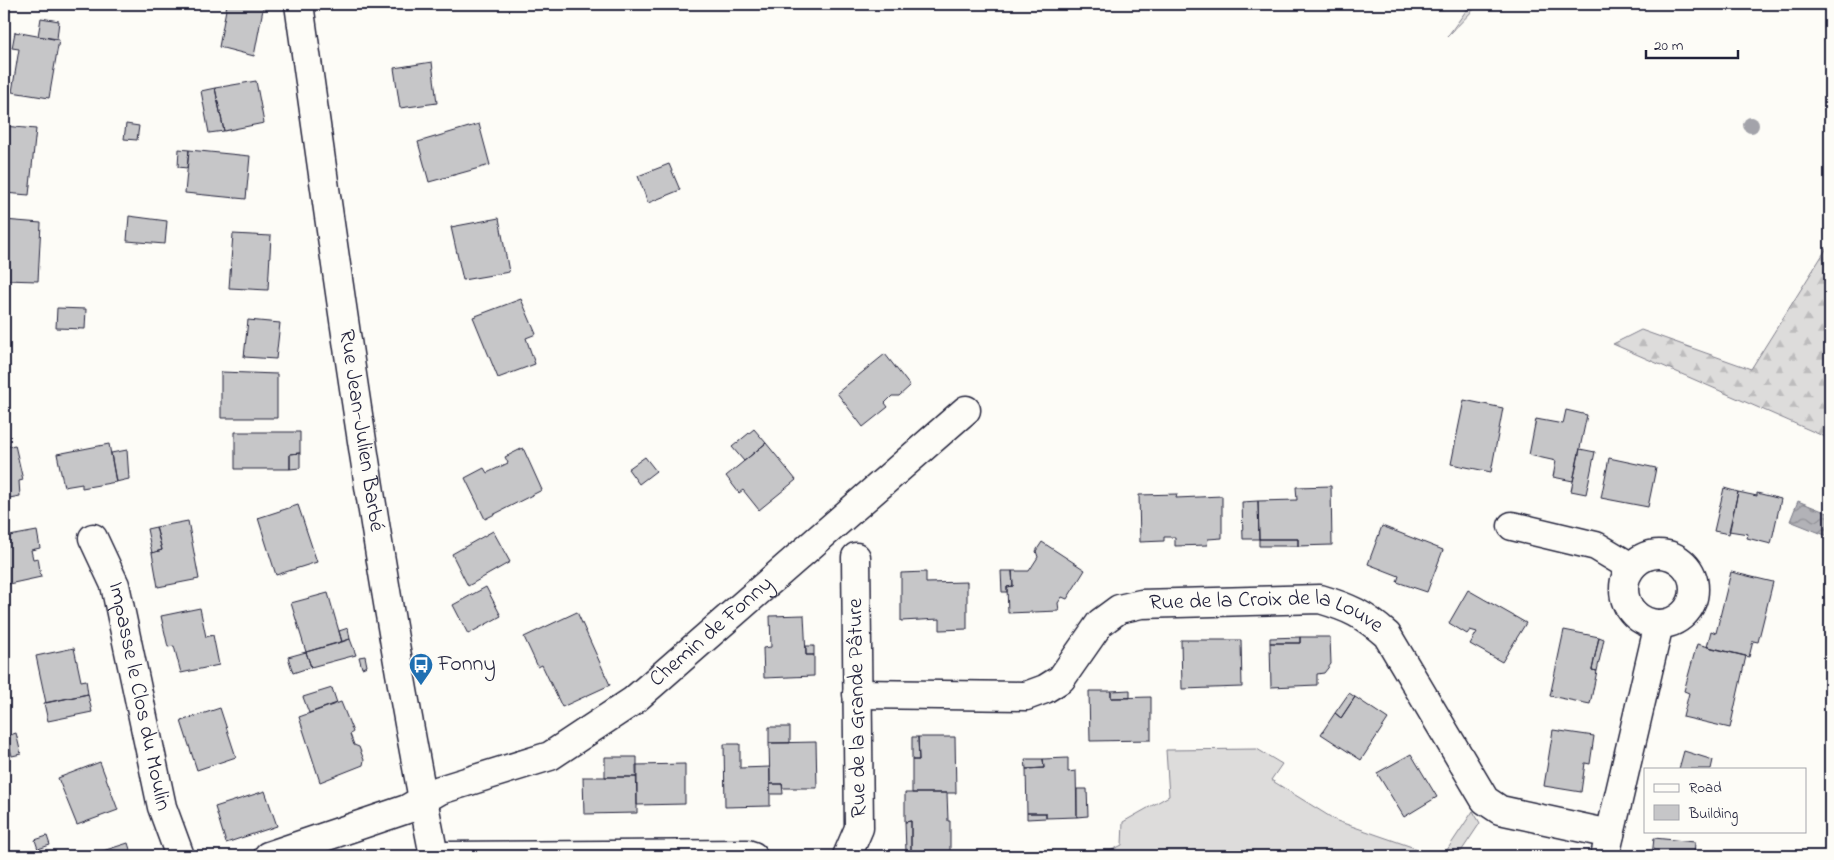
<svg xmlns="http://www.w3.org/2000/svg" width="1834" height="860" font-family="'Indie Flower',sans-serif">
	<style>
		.grass { fill: #dddcdb; stroke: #807f8b }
		.forest { fill: url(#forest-firs); stroke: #807f8b }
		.water { fill: url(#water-waves); stroke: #787885 }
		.building { fill: #c6c6c8; stroke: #22223b }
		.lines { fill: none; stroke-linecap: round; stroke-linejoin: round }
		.minor-casing { stroke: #22223b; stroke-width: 31 }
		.secondary-casing { stroke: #22223b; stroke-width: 31 }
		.minor { stroke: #fdfcf7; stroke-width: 28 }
		.secondary { stroke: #fdfcf7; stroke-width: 28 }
		.tree { fill: #a3a3aa }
		.labels { text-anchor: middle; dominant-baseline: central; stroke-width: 4.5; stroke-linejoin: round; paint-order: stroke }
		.street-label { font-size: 22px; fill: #22223b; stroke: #fdfcf7 }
		.poi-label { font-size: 22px; fill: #22223b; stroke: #fdfcf7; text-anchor: start }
	</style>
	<defs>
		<pattern id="forest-firs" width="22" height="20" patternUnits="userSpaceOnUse" patternTransform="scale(1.25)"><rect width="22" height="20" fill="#dddcdb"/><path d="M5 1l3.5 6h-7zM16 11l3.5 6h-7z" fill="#bdbcbd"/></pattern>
		<pattern id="water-waves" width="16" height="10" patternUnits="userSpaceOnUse" patternTransform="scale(1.25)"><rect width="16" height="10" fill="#b2b2b7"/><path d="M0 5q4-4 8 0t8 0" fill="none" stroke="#909096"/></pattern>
	</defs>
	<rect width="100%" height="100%" fill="#fdfcf7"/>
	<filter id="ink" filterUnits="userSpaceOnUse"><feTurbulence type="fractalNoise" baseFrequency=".02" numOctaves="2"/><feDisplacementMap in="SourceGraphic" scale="10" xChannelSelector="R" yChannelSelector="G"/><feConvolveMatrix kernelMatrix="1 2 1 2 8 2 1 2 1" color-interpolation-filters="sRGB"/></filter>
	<g filter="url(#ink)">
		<path class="grass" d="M1257 749 1282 764 1271 780 1337 821 1438 856H1100L1122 845 1123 822 1169 796 1166 750Z
			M1473 811 1480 823 1458 856H1443Z"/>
		<path class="forest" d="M1471 4H1479L1447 37Z
			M1830 243V439L1613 344 1641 330 1751 369Z"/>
		<path class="water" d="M1798 501 1830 514V537L1790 521Z"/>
		<path class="building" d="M227 4H264L254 56 219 47Z
			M41 18 59 21 57 39 38 36Z
			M15 32 59 40 49 98 12 92 19 49 12 48Z
			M432 62 437 103 400 108 394 68Z
			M256 81 264 123 224 131 215 88Z
			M215 88 224 131 209 133 201 91Z
			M126 124 139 126 137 140 124 139Z
			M479 124 490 165 429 182 418 142Z
			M4 126 36 129 29 195 4 193Z
			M179 149 189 150 187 168 178 167Z
			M189 150 250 156 246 199 185 193Z
			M669 164 680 190 648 203 638 176Z
			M129 216 167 221 165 244 127 241Z
			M499 218 509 272 463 280 451 227Z
			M4 220 41 223 38 281 4 280Z
			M233 234 271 236 268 290 229 288Z
			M521 299 536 334 526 338 535 364 498 378 473 317Z
			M57 308 86 309 85 329 56 328Z
			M248 320 280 323 276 359 244 357Z
			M885 354 910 386 899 396H892L885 403 888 407 863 427 837 393Z
			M221 372 277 374V418H221Z
			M1464 400 1503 408 1491 472 1451 464Z
			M1566 410 1587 415 1573 481 1553 477 1556 461 1529 455 1536 419 1563 424Z
			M754 429 766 443 744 461 732 447Z
			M235 432H300V453L290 454V469H235Z
			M766 443 796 480 759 510 743 490 739 493 726 476Z
			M109 444 116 482 82 488V484L64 487 57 454Z
			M15 445 23 480 19 481 20 496 4 499V447Z
			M523 448 542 490 485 519 465 478 484 468 487 473 508 463 505 457Z
			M1580 449 1595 452 1586 494 1571 491Z
			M127 450 129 479 116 482 111 453Z
			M300 453V468L290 469V454Z
			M645 457 656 471 639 484 628 469Z
			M1609 458 1656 468 1648 507 1601 498Z
			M1331 486 1332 545 1298 546V539H1259L1258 501 1297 500 1296 487Z
			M1724 488 1738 492 1729 534 1714 531Z
			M1738 492 1757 496V493L1781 499 1771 544 1747 538 1748 534 1729 531Z
			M1177 494 1176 498 1222 496V538L1208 539 1207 545 1175 546V537H1164V541L1140 542 1139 495Z
			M1258 501 1259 539H1243L1242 502Z
			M298 505 317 562 276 575 258 518Z
			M188 521 199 579 158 587 152 553 162 550 156 527Z
			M1382 526 1443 550 1427 592 1397 582 1399 576 1368 564Z
			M156 527 162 550 152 553 147 529Z
			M37 531 40 548 31 550 33 559 38 558 41 577 4 585V537Z
			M493 531 510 562 468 586 452 554Z
			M1259 539H1298V546H1259Z
			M1042 542 1085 570 1067 599 1062 597 1058 603 1059 611 1008 613 1007 587 1013 586 1012 571H1029L1038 557 1036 551Z
			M1001 571H1012L1013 586 1007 587V592H1002Z
			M926 572V583L967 582V629L940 630V619L901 621V573Z
			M1731 572 1773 582 1758 642 1753 641 1749 657 1707 647 1711 631 1716 633Z
			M486 587 501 616 468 634 453 605Z
			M1468 590 1526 623 1502 662 1470 644 1477 632 1470 630 1467 634 1449 623Z
			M328 593 342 642 306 652 291 603Z
			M200 608 206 637 213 635 219 665 181 673 174 646 168 647 161 616Z
			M577 612 610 685 562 707 542 665 538 667 524 637Z
			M804 615 806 655H814V676L764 678 763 648 771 647 770 616Z
			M348 628 350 639 342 642 339 631Z
			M1564 630 1599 637 1592 670 1597 671 1590 704 1550 696Z
			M1300 637V643H1270V638Z
			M1300 637H1330L1331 664 1324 673 1317 674V685L1271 687 1270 643H1300Z
			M1599 637 1604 639 1597 671 1592 670Z
			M350 639 356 655 311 667 306 652Z
			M1181 640H1241L1242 687 1182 689Z
			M1697 644 1746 656 1730 728 1683 717 1689 693 1684 691Z
			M806 646H814V655H806Z
			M74 648 81 681 86 680 88 694 46 703 36 656Z
			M306 652 311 667 293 673 288 657Z
			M365 656 367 666 362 668 359 657Z
			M332 688 337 703 309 713 303 697Z
			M1130 690V698H1111V691Z
			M1089 691H1111V698L1151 697V740L1090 741Z
			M1349 693 1355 697 1341 718 1335 713Z
			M88 694 92 712 48 721 44 703Z
			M1355 697 1388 719 1361 760 1321 734 1335 713 1341 718Z
			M341 702 353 732 350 734 354 745 359 747 364 760 363 765 320 782 299 717Z
			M220 708 236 757 197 770 181 721Z
			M769 727H790V743H769Z
			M1553 730 1594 736 1590 764 1585 763 1581 792 1544 786Z
			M16 733 21 754 12 756 7 736Z
			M912 737H918L919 760H912Z
			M918 737H955L956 793H912V760H919Z
			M816 742 817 788H783L782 784H770L769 743Z
			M724 744H740V768L770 767V806L725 807Z
			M1684 751 1713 760 1711 769H1679Z
			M1411 754 1437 797 1404 817 1377 773Z
			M605 757H637V777H605Z
			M1068 758V772L1076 771 1077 817 1046 818V813H1027L1026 769 1044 768 1043 759Z
			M1025 759H1043L1044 768 1026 769Z
			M100 762 118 810 77 825 58 778Z
			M685 764V804L637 805 636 765Z
			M583 777H637V813L584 814Z
			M770 784H782L783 794H770Z
			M1077 789H1087L1088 816 1077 817Z
			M265 791 277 826 226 843 215 807Z
			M905 793H947L948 821H950V852H911V821L905 822Z
			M1027 813H1046V818L1027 819Z
			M911 821V852H906L905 822Z
			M47 836 50 845 38 849 35 840Z
			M1654 838 1695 842 1694 856H1652Z
			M128 843 132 856H87Z
			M1528 852 1545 856H1527Z"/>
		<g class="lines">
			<defs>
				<g id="minor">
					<path d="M1512 526 1596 546 1631 567"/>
					<path id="s1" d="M93 538 115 585 162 807 180 856"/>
					<circle cx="1659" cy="589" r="35"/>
					<path id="s2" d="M857 694 1026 696 1045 689 1061 679 1100 623 1119 609 1141 604 1320 599C1350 608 1363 614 1387 635L1485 800 1500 810 1610 834"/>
					<path id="s3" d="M268 856 407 809 440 790 550 756 633 701 966 410"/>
					<path d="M447 856 747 854 753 856"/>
					<path d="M847 856 859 828 856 557"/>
					<path d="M1605 856 1659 624"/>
				</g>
				<g id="secondary">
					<path id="s4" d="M299 4C339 289 378 574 434 856"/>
				</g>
			</defs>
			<use href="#minor" class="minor-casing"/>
			<use href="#secondary" class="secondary-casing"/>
			<use href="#minor" class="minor"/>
			<use href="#secondary" class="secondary"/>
		</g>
		<circle class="tree" cx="1751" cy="125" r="8"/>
	</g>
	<defs>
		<symbol id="bus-pin" viewBox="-11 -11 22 30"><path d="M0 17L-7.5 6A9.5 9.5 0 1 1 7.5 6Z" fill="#1f6fb2" stroke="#fdfcf7"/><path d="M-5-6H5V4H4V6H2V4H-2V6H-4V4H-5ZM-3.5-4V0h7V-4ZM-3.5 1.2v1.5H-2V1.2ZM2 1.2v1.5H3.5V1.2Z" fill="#fff"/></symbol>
	</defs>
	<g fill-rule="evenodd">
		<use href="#bus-pin" x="407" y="651" width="28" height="38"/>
	</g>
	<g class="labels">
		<g class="street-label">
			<text stroke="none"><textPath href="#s4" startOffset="431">Rue Jean-Julien Barbé</textPath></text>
			<text stroke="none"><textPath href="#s2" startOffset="450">Rue de la Croix de la Louve</textPath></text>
			<text stroke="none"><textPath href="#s3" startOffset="504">Chemin de Fonny</textPath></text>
			<text stroke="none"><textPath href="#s1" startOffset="166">Impasse le Clos du Moulin</textPath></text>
			<text transform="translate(858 708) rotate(-91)">Rue de la Grande Pâture</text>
		</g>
		<g class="poi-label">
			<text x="438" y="665">Fonny</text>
		</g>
	</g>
	<rect width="1834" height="860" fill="none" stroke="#fdfcf7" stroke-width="20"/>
	<rect x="10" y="10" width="1814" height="840" fill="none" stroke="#22223b" stroke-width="2" filter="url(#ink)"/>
	<rect x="1644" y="768" width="162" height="65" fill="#fdfcf7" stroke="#a5a5ac"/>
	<rect x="1654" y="784" width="25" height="8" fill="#fdfcf7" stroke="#a5a5ac"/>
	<text x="1689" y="792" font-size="15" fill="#22223b">Road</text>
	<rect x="1654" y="805" width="25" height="15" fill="#c6c6c8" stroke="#a5a5ac"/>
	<text x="1689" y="818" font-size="15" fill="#22223b">Building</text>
	<path d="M1646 50v8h92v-8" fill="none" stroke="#22223b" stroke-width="2.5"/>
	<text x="1654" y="50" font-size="15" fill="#22223b" stroke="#fdfcf7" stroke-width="4" paint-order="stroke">20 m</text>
</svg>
